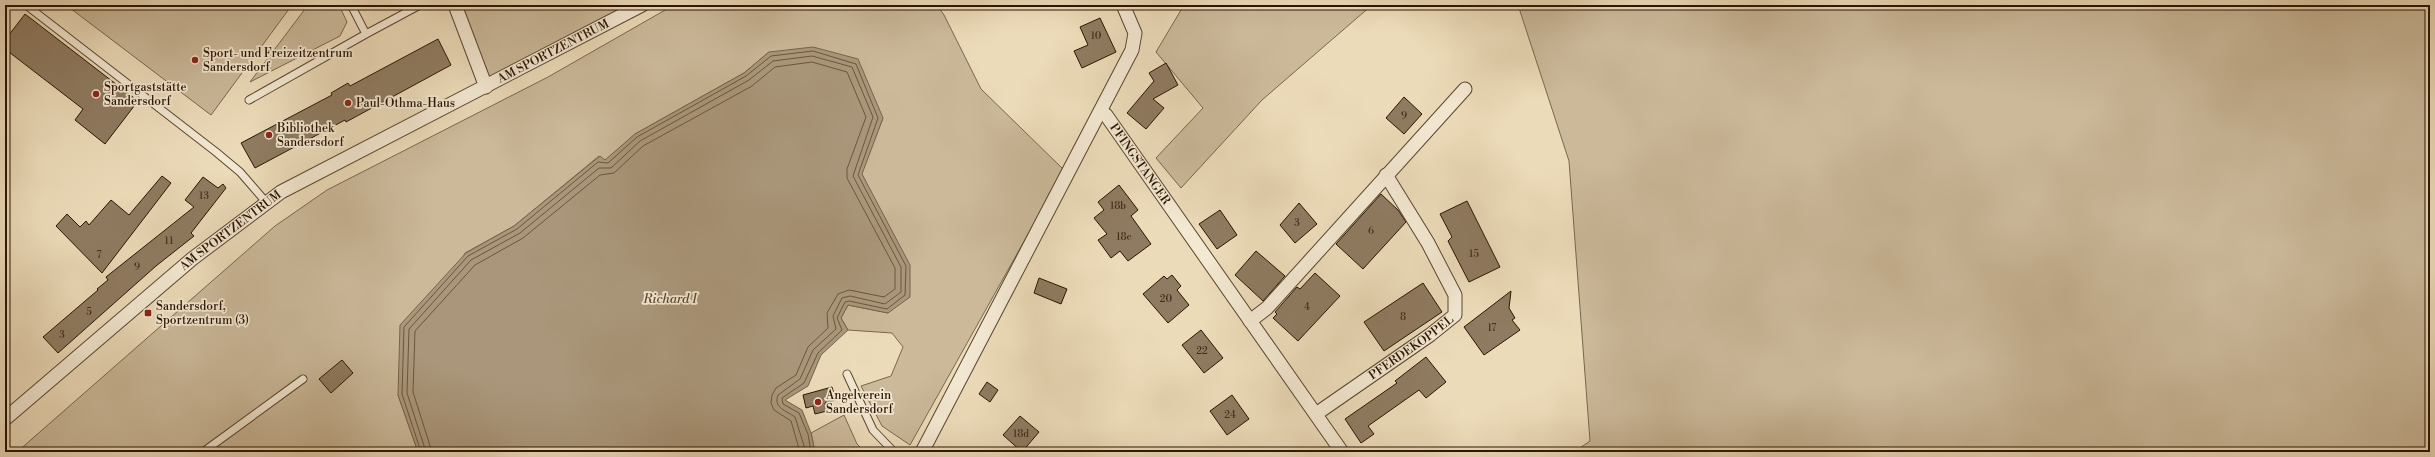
<svg xmlns="http://www.w3.org/2000/svg" width="2435" height="457" font-family="'Libre Bodoni',serif">
	<style>
		.green { fill: #cbb99a; stroke: #7a664e }
		.water { fill: #aa977b; stroke: #77634b }
		.lines { fill: none; stroke-linecap: round; stroke-linejoin: round }
		.shore { stroke: #6a563e; stroke-width: 1 }
		.building { fill: #8f7b61; stroke: #2a1402 }
		.lane-casing { stroke: #5a4630; stroke-width: 9 }
		.street-casing { stroke: #5a4630; stroke-width: 15 }
		.lane { stroke: #f3e8d2; stroke-width: 7 }
		.street { stroke: #f3e8d2; stroke-width: 13 }
		.poi-dot { fill: #8f2418; stroke: #f3e8d2; stroke-width: 1.5 }
		.labels { text-anchor: middle; dominant-baseline: central; stroke-width: 3.5; stroke-linejoin: round; paint-order: stroke }
		.number-label { font-size: 10px; fill: #432e1a }
		.street-label { font-size: 12px; fill: #2a1402; stroke: #f3e8d2 }
		.poi-label { font-size: 12px; fill: #2a1402; stroke: #f3e8d2; text-anchor: start }
		.water-label { font-size: 13px; font-style: italic; fill: #5d4832; stroke: #f3e8d2 }
	</style>
	<rect width="100%" height="100%" fill="#ecdbb9"/>
	<filter id="stains"><feTurbulence type="fractalNoise" baseFrequency=".005" numOctaves="4"/><feColorMatrix values="0 0 0 0 .2 0 0 0 0 .09 0 0 0 0 .02 0 0 0 .5 -.17"/></filter>
	<radialGradient id="worn" r=".72"><stop offset=".6" stop-color="#630" stop-opacity="0"/><stop offset="1" stop-color="#630" stop-opacity=".3"/></radialGradient>
	<path class="green" d="M66 5H292L211 115Z
		M308 5H339L347 22 340 36 250 82Z
		M462 5H627L489 78Z
		M674 5H937L944 15 981 89 1064 170 910 445 882 426 861 386 891 376 903 347 892 333 848 330 841 318 848 305 888 313 878 206 861 174 883 118 769 52 744 73 635 134 605 161 599 156 514 226 465 253 398 395 418 452H17L275 226 327 190 548 77Z
		M1184 5H1372L1262 100 1181 188 1156 158 1203 108 1156 52Z
		M1518 5H2430V452H1574L1590 441 1569 161Z
		M844 415 857 444 865 452H815L811 433Z"/>
	<path class="water" d="M813 47 858 59 883 118 862 174 910 265V297L888 313 848 305 841 318 848 330 821 355 808 386 785 400 802 410 811 433 815 452H418L398 395 400 325 466 253 514 226 600 156 605 160 635 134 744 73 769 52Z"/>
	<g class="lines">
		<path class="shore" d="M421 452 402 394 404 327 468 256 517 229 598 162 608 163 637 137 746 76 771 56 813 51 856 64 878 118 858 175 906 266 905 295 887 309 849 301 845 302 837 318 842 330 818 353 804 383 782 398 783 404 799 413 808 434 811 452
			M426 452 407 393 409 329 471 260 520 233 599 168H611L640 141 749 80 773 61 812 56 852 67 873 117 853 176 901 267V292L885 304 850 296 842 298 833 316 836 329 813 350 800 379 778 395C773 408 787 411 795 417L806 452
			M432 452 413 392 415 331 475 265 523 238 600 175 614 173 643 146 752 86 775 67 812 62 847 72 866 117 847 169V178L895 268V289L884 297 849 290 838 294 827 313 828 328 808 347 796 375 776 388 772 395 771 403 774 410 791 421 800 452"/>
	</g>
	<path class="building" d="M25 14 138 101 105 144 75 120 83 109 5 49V40Z
		M1100 18 1116 52 1082 68 1074 51 1088 45 1080 27Z
		M438 39 451 65 346 122 345 120 255 168 241 143 332 95 331 93 348 83 350 86Z
		M1166 63 1178 85 1153 99 1164 108 1146 129 1127 113 1154 81 1149 73Z
		M1404 97 1422 114 1404 134 1386 118Z
		M162 176 171 183 102 273 56 226 67 214 80 227 86 221 89 225 111 200 129 215Z
		M203 177 218 188 223 184 226 188 191 233 194 236 156 266 58 353 43 337 98 290 97 289 108 280 106 277 194 207 185 200Z
		M1119 185 1138 210 1131 216 1151 244 1128 261 1120 251 1111 258 1098 240 1107 234 1094 218 1104 210 1098 202Z
		M1381 194 1398 210 1406 222 1363 269 1336 244Z
		M1467 201 1500 267 1469 282 1448 241 1452 237 1440 214Z
		M1299 203 1317 224 1295 243 1280 225Z
		M1220 210 1237 235 1217 249 1199 224Z
		M1256 251 1285 276 1263 301 1235 275Z
		M1315 273 1340 296 1298 341 1273 318 1277 314 1275 312 1297 287 1300 289Z
		M1172 275 1181 286 1177 290 1189 305 1168 323 1143 294 1164 276 1167 279Z
		M1039 278 1067 289 1061 304 1034 293Z
		M1423 283 1442 312 1384 351 1364 322Z
		M1511 291 1509 308 1515 318 1512 320 1520 330 1484 355 1464 327Z
		M1201 330 1223 358 1204 373 1182 345Z
		M1426 357 1446 382 1426 398 1419 390 1368 426 1374 434 1361 443 1345 419 1397 383 1395 381Z
		M342 360 353 373 331 393 319 379Z
		M987 382 998 390 990 402 979 394Z
		M832 387 836 400 825 403 827 411 815 414 813 406 806 408 803 395Z
		M1232 395 1249 419 1227 435 1210 411Z
		M1020 416 1039 432 1022 452 1003 435Z"/>
	<g class="lines">
		<defs>
			<path id="lane" d="M26 5 216 152 240 172 266 202
				M366 34 420 5
				M249 100 366 34 351 5
				M847 374 873 430 894 452
				M203 452 303 379"/>
			<g id="street">
				<path d="M455 5 486 87"/>
				<path id="s1" d="M1101 113 1106 115 1113 125 1342 452"/>
				<path d="M1250 321 1267 308 1465 89"/>
				<path id="s2" d="M1316 414 1430 335 1455 315V295L1428 243 1386 175"/>
				<path id="s3" d="M5 419 192 259 281 192 642 5"/>
				<path d="M922 452 1132 50 1135 33 1123 5"/>
			</g>
		</defs>
		<use href="#lane" class="lane-casing"/>
		<use href="#street" class="street-casing"/>
		<use href="#lane" class="lane"/>
		<use href="#street" class="street"/>
	</g>
	<g class="poi-dot">
		<circle cx="195" cy="60" r="4"/>
		<circle cx="96" cy="94" r="4"/>
		<circle cx="348" cy="103" r="4"/>
		<circle cx="269" cy="135" r="4"/>
		<rect x="144" y="309" width="8" height="8" rx="2"/>
		<circle cx="818" cy="402" r="4"/>
	</g>
	<g class="labels">
		<g class="number-label">
			<text x="1096" y="36">10</text>
			<text x="1404" y="116">9</text>
			<text x="204" y="196">13</text>
			<text x="1118" y="206">18b</text>
			<text x="1297" y="223">3</text>
			<text x="1371" y="231">6</text>
			<text x="1124" y="237">18c</text>
			<text x="169" y="241">11</text>
			<text x="1474" y="254">15</text>
			<text x="99" y="255">7</text>
			<text x="137" y="267">9</text>
			<text x="1166" y="299">20</text>
			<text x="1307" y="307">4</text>
			<text x="89" y="312">5</text>
			<text x="1403" y="317">8</text>
			<text x="1492" y="328">17</text>
			<text x="62" y="335">3</text>
			<text x="1202" y="351">22</text>
			<text x="1230" y="415">24</text>
			<text x="1021" y="434">18d</text>
		</g>
		<g class="street-label">
			<text stroke="none"><textPath href="#s3" startOffset="664">AM SPORTZENTRUM</textPath></text>
			<text stroke="none"><textPath href="#s1" startOffset="65">PFINGSTANGER</textPath></text>
			<text stroke="none"><textPath href="#s3" startOffset="294">AM SPORTZENTRUM</textPath></text>
			<text stroke="none"><textPath href="#s2" startOffset="116">PFERDEKOPPEL</textPath></text>
		</g>
		<g class="poi-label">
			<text x="203" y="53">Sport- und Freizeitzentrum<tspan x="203" dy="14">Sandersdorf</tspan></text>
			<text x="104" y="87">Sportgaststätte<tspan x="104" dy="14">Sandersdorf</tspan></text>
			<text x="356" y="103">Paul-Othma-Haus</text>
			<text x="277" y="128">Bibliothek<tspan x="277" dy="14">Sandersdorf</tspan></text>
			<text x="156" y="306">Sandersdorf,<tspan x="156" dy="14">Sportzentrum (3)</tspan></text>
			<text x="826" y="395">Angelverein<tspan x="826" dy="14">Sandersdorf</tspan></text>
		</g>
		<g class="water-label">
			<text x="670" y="299">Richard I</text>
		</g>
	</g>
	<rect width="2435" height="457" fill="none" stroke="#ecdbb9" stroke-width="20"/>
	<rect x="6" y="6" width="2423" height="445" fill="none" stroke="#2a1402" stroke-width="2"/>
	<rect x="10" y="10" width="2415" height="437" fill="none" stroke="#2a1402"/>
	<rect width="100%" height="100%" filter="url(#stains)"/>
	<rect width="100%" height="100%" fill="url(#worn)"/>
</svg>
